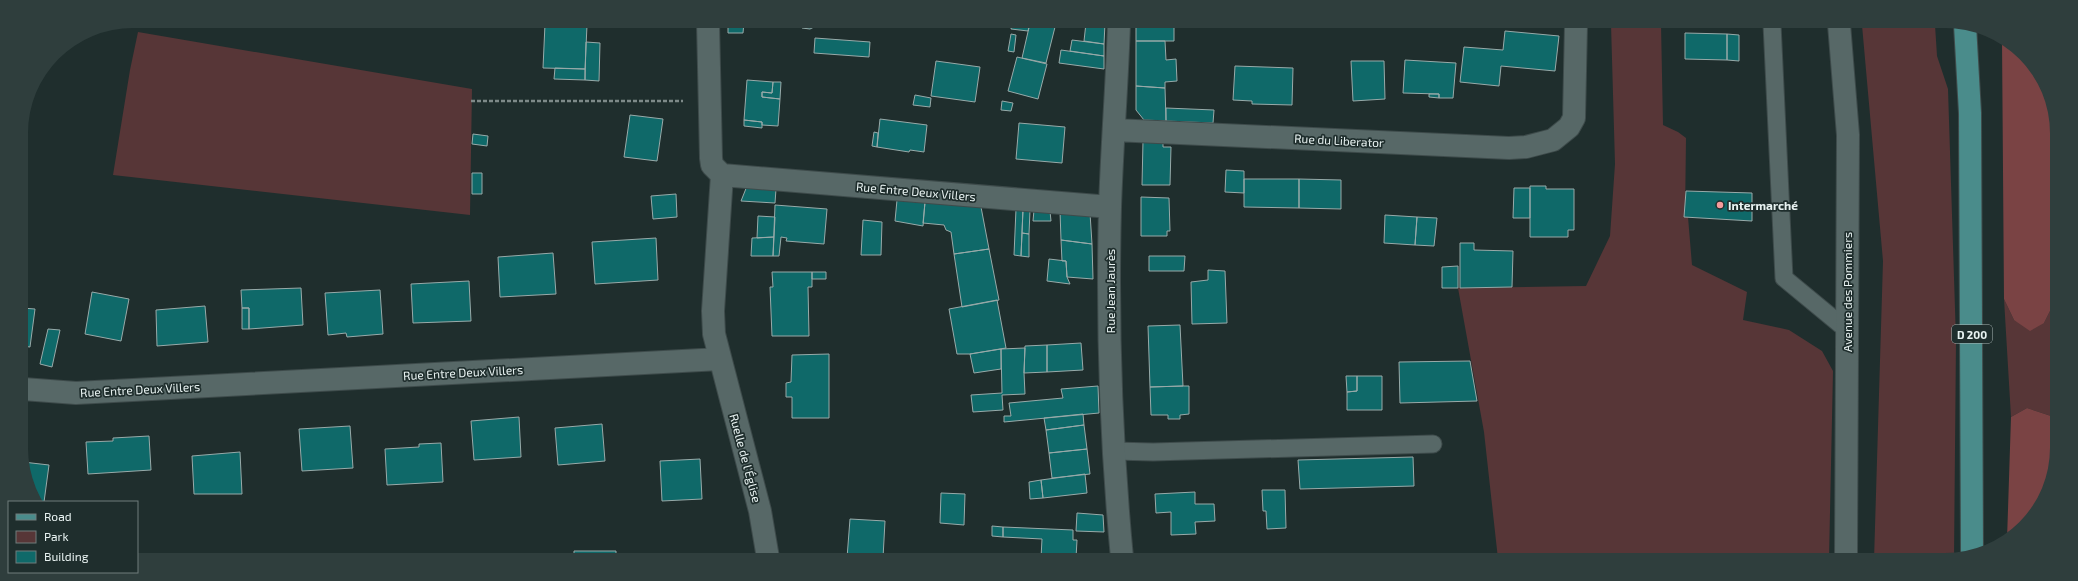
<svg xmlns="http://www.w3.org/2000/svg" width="2078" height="581" font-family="'Exo 2',sans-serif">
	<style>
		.green { fill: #573637 }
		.forest { fill: #7a4344 }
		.building { fill: #0f6969; stroke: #98aaa9 }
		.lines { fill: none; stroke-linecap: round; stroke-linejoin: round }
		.lane-casing { stroke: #3e4b4b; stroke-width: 19 }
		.street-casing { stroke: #3e4b4b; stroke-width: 24 }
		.primary-casing { stroke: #3e4b4b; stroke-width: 24 }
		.path { stroke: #7e8a89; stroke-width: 2.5; stroke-dasharray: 4 2; stroke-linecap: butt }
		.lane { stroke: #576867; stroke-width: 17 }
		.street { stroke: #576867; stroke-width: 22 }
		.primary { stroke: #4a8c8b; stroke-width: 22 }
		.poi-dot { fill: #f59b9c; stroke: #1f2e2d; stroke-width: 1.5 }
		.labels { text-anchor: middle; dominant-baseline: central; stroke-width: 3.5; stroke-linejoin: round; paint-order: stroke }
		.shield { fill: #1f2e2d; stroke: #acb8b7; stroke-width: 1 }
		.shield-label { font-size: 11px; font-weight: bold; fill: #e9f3f2 }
		.street-label { font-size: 12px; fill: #e9f3f2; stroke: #1f2e2d }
		.poi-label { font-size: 12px; font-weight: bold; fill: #e9f3f2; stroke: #1f2e2d; text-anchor: start }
	</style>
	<rect width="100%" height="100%" fill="#1f2e2d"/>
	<path class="green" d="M1611 24H1661L1663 125 1678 132 1686 138 1685 217H1688L1692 265 1747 292 1743 320 1789 330 1822 351 1833 371 1829 560 1498 559 1484 432 1458 288 1586 286 1610 236 1615 164Z
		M1862 25H1935L1937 56 1948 89 1956 340 1954 559 1952 560H1874L1883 261Z
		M138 32 472 89 470 215 113 175 130 70Z
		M2004 299 2014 320 2044 323 2054 303V417L2027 408 2011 417Z"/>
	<path class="forest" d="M2002 41 2024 54 2055 111 2054 303 2044 323 2030 331 2014 320 2004 299Z
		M2027 408 2054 417 2053 477 2019 532 2007 540 2011 417Z"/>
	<path class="building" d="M728 22H744L743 33H728Z
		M802 22H824L816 23V26L810 29 802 28Z
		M1012 23H1030L1028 31 1011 29Z
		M1030 23H1056L1046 63 1022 58Z
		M1086 23H1105L1104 44 1084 41Z
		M1136 23H1174V41H1136Z
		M545 24 587 25 585 69 543 68Z
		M1505 31 1559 36 1555 71 1501 66 1499 86 1460 82 1464 47 1503 50Z
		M1685 33 1727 34V60L1685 59Z
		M1011 34 1016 35 1014 52 1008 51Z
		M1727 34 1739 35V61L1727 60Z
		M815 38 870 42 869 57 814 53Z
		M1072 40 1104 44V56L1070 51Z
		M1136 41H1165L1166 60 1176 59 1177 81 1165 82V88L1136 86Z
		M586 42 600 43 599 81 585 80Z
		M1061 50 1104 56V69L1059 63Z
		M1017 57 1047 64 1038 99 1008 91Z
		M1405 60 1456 63 1453 98H1439V94L1403 93Z
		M936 61 980 67 975 102 931 96Z
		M1351 61H1384L1385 99 1353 101Z
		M1235 66 1293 68 1292 105 1252 104V101L1233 100Z
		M555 68 585 69V80L554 79Z
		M747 80 773 82 772 93 762 92V97L780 99 778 126 762 125V122L744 120Z
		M773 82H781L780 99 762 97V92L772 93Z
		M1136 86 1165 88 1166 121 1144 120 1136 110Z
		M1429 94H1439V98L1429 97Z
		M915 95 931 98 930 107 913 105Z
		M1002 101 1013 103 1011 111 1001 110Z
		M1166 108 1214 110 1213 123 1166 121Z
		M630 115 663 119 657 161 624 157Z
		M880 119 927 125 924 152 910 150 909 152 877 147Z
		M744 120 762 122V128L744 126Z
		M1019 123 1065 127 1062 163 1016 159Z
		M874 132 878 133 877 147 872 146Z
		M473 134 488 136 487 146 472 144Z
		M1143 141 1163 142V147H1171L1170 185H1142Z
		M1226 170 1244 171V193L1225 192Z
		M472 173H482V194H472Z
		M1244 179H1299V208L1244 207Z
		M1299 179 1341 180V209L1299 208Z
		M747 186 776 189 775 203 741 201Z
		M1530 186H1546V189H1574V230H1568V237H1530Z
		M1514 188H1530V218H1513Z
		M1686 191 1752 193V221L1684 217Z
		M676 194 677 217 653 219 651 196Z
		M1141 197 1169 198 1170 231H1167V236H1141Z
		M897 200 925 202 923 226 895 221Z
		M925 202 981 207 989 249 954 254 951 232 946 230 944 225 923 223Z
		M775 205 827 209 824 244 786 241 787 238 781 237 779 256H773Z
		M1016 209H1023L1021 256 1014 255Z
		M1023 209 1030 210 1029 234 1022 233Z
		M1034 210 1050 211 1051 221H1033Z
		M1060 211 1090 213 1092 244 1061 240Z
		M1385 215 1417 217 1415 245 1384 243Z
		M758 216 775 217 774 237 757 238Z
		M1417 217 1437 218 1434 246 1415 245Z
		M863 220 882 222 881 255H861Z
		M1022 233 1029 234V257L1021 256Z
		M774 237 773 256H751L752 238Z
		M656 238 658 280 595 284 592 242Z
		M1061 240 1092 244 1093 279 1067 277 1066 261H1062Z
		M1460 243H1474V250L1513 251 1512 287 1460 288Z
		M989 249 999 300 962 307 954 254Z
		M553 253 556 294 500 297 498 257Z
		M1149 256H1185L1184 271H1149Z
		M1049 259 1066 261 1067 277 1070 284 1047 281Z
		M1458 266V288H1442V267Z
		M1208 270 1225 271 1227 323 1192 324 1191 282 1208 280Z
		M772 272H812V287H808L809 336H772L770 287H773Z
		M812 272H826V279H812Z
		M469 281 471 321 413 323 411 284Z
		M301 288 303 325 249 329V308H242L241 290Z
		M380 290 383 334 347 337 346 333 328 335 325 293Z
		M92 292 129 299 121 341 85 334Z
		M997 300 1006 348 970 354H957L949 309Z
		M205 306 208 342 157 346 156 310Z
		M22 308 35 309 30 347 22 346Z
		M242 308H249V329H242Z
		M1180 325 1183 386 1150 387 1148 326Z
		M48 329 60 330 52 367 40 364Z
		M1081 343 1083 370 1047 372V345Z
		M1047 345V372L1024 373 1025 346Z
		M1025 348 1024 373 1025 394 1002 395 1003 410 973 412 971 395 1002 393 1001 349Z
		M1001 349V369L974 373 970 354Z
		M829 354V418H792V397H786V383L791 382 792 355Z
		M1470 361 1477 401 1400 403 1399 362Z
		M1346 376H1357V391L1347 392Z
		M1357 376H1382V410H1347V392L1357 391Z
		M1098 386 1099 413 1004 422V416H1011L1009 403 1063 398 1061 389Z
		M1183 386H1189V414L1180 415V419H1168V415H1151L1150 387Z
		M1083 414 1084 425 1046 430 1044 418Z
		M519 417 521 457 474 460 471 421Z
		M602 424 605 461 558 465 555 428Z
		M1084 425 1087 449 1049 453 1046 430Z
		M350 426 353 468 302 471 299 429Z
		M149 436 151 470 88 474 86 442 113 441V438Z
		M441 443 443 482 387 485 385 449 419 447V444Z
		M1087 449 1090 474 1052 478 1049 453Z
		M240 452 242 494H194L192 456Z
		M1413 457 1414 486 1300 489 1298 460Z
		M700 459 702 499 662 501 660 461Z
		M23 462 49 465 44 502H40L23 470Z
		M1085 474 1087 493 1043 498 1041 480Z
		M1041 480 1043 498 1030 499 1029 482Z
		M1262 490H1285L1286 528 1267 529 1266 511H1263Z
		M1195 492V504H1214L1215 521 1195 522 1196 534 1171 535V512L1156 513 1155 494Z
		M941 493 965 494 964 525 940 523Z
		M1077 513 1103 515 1104 532 1076 531Z
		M850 519 885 521 883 558H847Z
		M992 526 1003 527V537L992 536Z
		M1003 527 1073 530V540H1077L1076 558H1041L1042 539 1003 537Z
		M574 551H616V557H574Z
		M1258 555V558H1222V557Z"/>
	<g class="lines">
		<defs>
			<path id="lane" d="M1772 24 1784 278 1847 330
				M1114 451 1153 452 1433 444"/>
			<path id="street" d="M708 22 711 158 712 165 722 175 713 311 714 334 760 511 768 558
				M1119 23C1117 85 1112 146 1110 207 1107 324 1111 442 1122 558
				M1839 24 1848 135 1846 560
				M1114 130 1509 148 1526 147 1553 140 1569 127 1574 118 1576 24
				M722 175 1110 207
				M23 389 76 393 720 359"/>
			<path id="primary" d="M1965 25 1970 113 1972 555"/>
		</defs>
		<use href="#lane" class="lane-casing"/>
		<use href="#street" class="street-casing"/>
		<use href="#primary" class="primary-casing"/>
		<path class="path" d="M471 101H683"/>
		<use href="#lane" class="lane"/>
		<use href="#street" class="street"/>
		<use href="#primary" class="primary"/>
	</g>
	<circle class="poi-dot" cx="1720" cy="205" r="4"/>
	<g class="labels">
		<rect class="shield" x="1952" y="325" width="40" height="18" rx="3"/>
		<g class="shield-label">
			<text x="1972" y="334">D 200</text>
		</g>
		<g class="street-label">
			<text transform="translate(1339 140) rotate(3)">Rue du Liberator</text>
			<text transform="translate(916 191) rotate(5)">Rue Entre Deux Villers</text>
			<text transform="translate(1110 291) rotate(-90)">Rue Jean Jaurès</text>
			<text transform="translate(1847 292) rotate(-90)">Avenue des Pommiers</text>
			<text transform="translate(463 372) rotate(-3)">Rue Entre Deux Villers</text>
			<text transform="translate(140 389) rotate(-3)">Rue Entre Deux Villers</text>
			<text transform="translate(746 458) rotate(75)">Ruelle de l'Église</text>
		</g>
		<g class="poi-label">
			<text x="1728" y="205">Intermarché</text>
		</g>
	</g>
	<path d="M0 0H2078V581H0ZM133 28H1945A105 105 0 0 1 2050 133V448A105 105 0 0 1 1945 553H133A105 105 0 0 1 28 448V133A105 105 0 0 1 133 28Z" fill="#2f3e3d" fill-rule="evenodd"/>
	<rect x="8" y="501" width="130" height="72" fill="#1f2e2d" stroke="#707d7c"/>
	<rect x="16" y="514" width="20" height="6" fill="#4a8c8b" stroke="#707d7c"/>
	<text x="44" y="521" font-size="12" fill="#e9f3f2">Road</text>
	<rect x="16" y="531" width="20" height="12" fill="#573637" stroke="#707d7c"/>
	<text x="44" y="541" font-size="12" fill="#e9f3f2">Park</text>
	<rect x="16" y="551" width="20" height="12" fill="#0f6969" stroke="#707d7c"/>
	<text x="44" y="561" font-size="12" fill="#e9f3f2">Building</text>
</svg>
